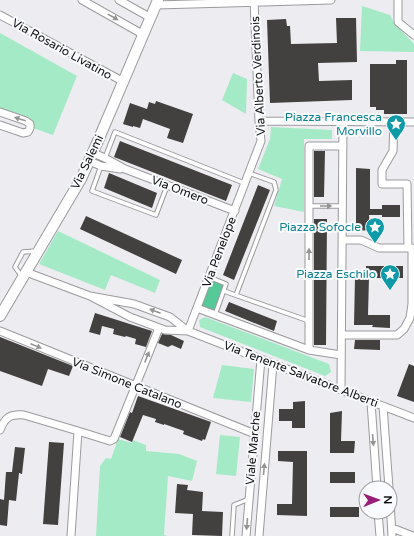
<svg xmlns="http://www.w3.org/2000/svg" width="414" height="536" font-family="'Varela Round',sans-serif">
	<style>
		.green { fill: #a4eac7 }
		.forest { fill: #56c998 }
		.building { fill: #43413f }
		.lines { fill: none; stroke-linecap: round; stroke-linejoin: round }
		.lane-casing { stroke: #9b9b9e; stroke-width: 5.5 }
		.street-casing { stroke: #9b9b9e; stroke-width: 9 }
		.secondary-casing { stroke: #9b9b9e; stroke-width: 12 }
		.lane { stroke: #fff; stroke-width: 3.5 }
		.street { stroke: #fff; stroke-width: 7 }
		.secondary { stroke: #fff; stroke-width: 10 }
		.oneway { fill: #959595 }
		.labels { text-anchor: middle; dominant-baseline: central; stroke-width: 4; stroke-linejoin: round; paint-order: stroke }
		.street-label { font-size: 12px; fill: #131314; stroke: #fafbfe }
		.culture-label { font-size: 12px; fill: #0d838f; stroke: #fafbfe; text-anchor: end }
	</style>
	<rect width="100%" height="100%" fill="#ededf1"/>
	<path class="green" d="M362 6 390 15 394 23 414 44V52L360 51Z
		M0 33 77 76 53 135 33 128 30 118 0 108Z
		M233 73 247 79 246 114 222 100Z
		M271 127 332 130V139H304V212L274 206 282 179 258 169 270 139Z
		M58 231 160 280 155 293 111 275 105 290 39 264Z
		M205 317 329 364 331 372 325 376 200 327 199 320Z
		M222 365 254 369 251 402 213 398Z
		M220 435 240 437 236 476 216 474Z
		M118 439 132 443 133 440 146 445V451L179 454 197 461 192 481 168 476 164 535 168 536H96L100 466 106 458 111 459Z"/>
	<path class="forest" d="M211 280 224 285 214 311 201 306Z"/>
	<path class="building" d="M336 18H356L357 62 318 63 319 81 352 80V100L270 103 267 20 286 19 287 26H290L291 44 337 43Z
		M396 60H407V114H384V110H376V107H370V64H396Z
		M156 101 193 114 183 143 167 138 170 129 143 119 140 128 133 126V127L123 124 130 103 147 109 149 102 155 104Z
		M120 141 232 185 226 201 114 157Z
		M314 151H325L324 197H314Z
		M356 168 370 169V209H382V205H400V217H382V215H369L370 230 356 231Z
		M109 173 157 193 152 208 104 188Z
		M258 185 270 190 234 280 223 275Z
		M86 216 182 260 176 274 80 229Z
		M314 219H327L326 345H314Z
		M366 266H403V278H369L368 315H390V328L372 327 373 325H354L355 277H366Z
		M229 302 277 321 274 331 225 311Z
		M95 313 152 331 146 347 135 344 136 339 126 336 125 337 113 334 114 329 102 326 100 335 89 332Z
		M162 334 171 335 184 341 181 349 172 345 168 347 158 343Z
		M0 337 73 366 69 376 48 369 42 386 0 371Z
		M355 340H380V350L354 349Z
		M409 364 414 366V402L397 396Z
		M138 396 211 422 205 440 203 439 202 441 183 434 184 431 164 424V425L155 422 156 419 143 415 132 442 120 437 130 412 132 413Z
		M305 401V428H292V421H279V409H293V402Z
		M342 411 341 441H355L354 453H330V413Z
		M49 442 64 443 58 525 43 524Z
		M15 447 25 448 22 474 19 473 16 501 9 500 7 526 0 525V499L4 500 6 472H12Z
		M278 451H307V516L277 515V504H292L293 462 278 461Z
		M330 472H355V483H330Z
		M177 484 188 485 187 490 203 492 202 511 223 512 222 536 192 535 193 514 175 513Z
		M330 507H359V517H330Z"/>
	<g class="lines">
		<defs>
			<path id="lane" d="M105 158 115 132 244 183
				M101 166 92 191 156 215 167 186
				M309 206H342
				M22 277 15 267 23 252 37 251
				M209 277 226 284 215 315
				M224 291 309 321
				M236 295 276 190 274 182 249 173
				M232 536 234 505 249 499"/>
			<path id="street" d="M82 0 144 35
				M119 0 151 18
				M398 0V22L414 35
				M156 5 331 0
				M0 15 124 82
				M0 112 26 121 30 124V128L28 132 23 133 0 125
				M259 121 414 122
				M394 121 393 151 382 170V184H407L408 248
				M93 153 105 158 125 169 235 211
				M89 161 101 166 120 169
				M342 240H361L379 248H412
				M26 272 90 296 130 317 165 330 188 331
				M90 296 134 304 170 317 188 331 414 418
				M197 308 309 350 341 355
				M0 331 255 434
				M188 331 261 141 259 121 254 0
				M342 335H397L404 329 410 318 412 304V248
				M309 350V146H343
				M341 390 343 121
				M371 402 377 488
				M383 406 389 488
				M0 430C5 417 10 414 24 415L78 431 71 536
				M78 431 110 441 114 439 159 328
				M390 501 392 536
				M378 512 380 536
				M392 528 413 536
				M246 536 261 359
				M259 536 273 364"/>
			<path id="secondary" d="M0 316 81 179 97 143 158 0"/>
		</defs>
		<use href="#lane" class="lane-casing"/>
		<use href="#street" class="street-casing"/>
		<use href="#secondary" class="secondary-casing"/>
		<use href="#lane" class="lane"/>
		<use href="#street" class="street"/>
		<use href="#secondary" class="secondary"/>
	</g>
	<defs><path id="oneway-solid" d="M-6-.8H1V-3.2L6.5 0L1 3.2V.8H-6Z"/></defs>
	<g class="oneway">
		<use href="#oneway-solid" transform="translate(113 17) rotate(29)"/>
		<use href="#oneway-solid" transform="translate(20 119) rotate(-162)"/>
		<use href="#oneway-solid" transform="translate(326 206)"/>
		<use href="#oneway-solid" transform="translate(309 254) rotate(-90)"/>
		<use href="#oneway-solid" transform="translate(155 311) rotate(-159)"/>
		<use href="#oneway-solid" transform="translate(36 346) rotate(22)"/>
		<use href="#oneway-solid" transform="translate(147 357) rotate(-68)"/>
		<use href="#oneway-solid" transform="translate(373 440) rotate(86)"/>
		<use href="#oneway-solid" transform="translate(264 469) rotate(-85)"/>
		<use href="#oneway-solid" transform="translate(247 524) rotate(95)"/>
	</g>
	<defs>
		<symbol id="sight-pin" viewBox="-11 -11 22 30"><path d="M0 17L-7.5 6A9.5 9.5 0 1 1 7.5 6Z" fill="#0f9aa8" stroke="#fafbfe"/><path d="M0-6L1.8-2.2L6-1.7L2.9 1.2L3.7 5.4L0 3.3L-3.7 5.4L-2.9 1.2L-6-1.7L-1.8-2.2Z" fill="#fff"/></symbol>
	</defs>
	<g fill-rule="evenodd">
		<use href="#sight-pin" x="385" y="113" width="22" height="30"/>
		<use href="#sight-pin" x="364" y="216" width="22" height="30"/>
		<use href="#sight-pin" x="379" y="263" width="22" height="30"/>
	</g>
	<g class="labels">
		<g class="street-label">
			<text transform="translate(62 49) rotate(29)">Via Rosario Livatino</text>
			<text transform="translate(258 76) rotate(-93)">Via Alberto Verdinois</text>
			<text transform="translate(87 162) rotate(-64)">Via Salemi</text>
			<text transform="translate(180 190) rotate(21)">Via Omero</text>
			<text transform="translate(219 252) rotate(-69)">Via Penelope</text>
			<text transform="translate(301 374) rotate(21)">Via Tenente Salvatore Alberti</text>
			<text transform="translate(127 383) rotate(22)">Via Simone Catalano</text>
			<text transform="translate(253 448) rotate(-85)">Viale Marche</text>
		</g>
		<g class="culture-label">
			<text x="382" y="117">Piazza Francesca<tspan x="382" dy="14">Morvillo</tspan></text>
			<text x="361" y="227">Piazza Sofocle</text>
			<text x="376" y="274">Piazza Eschilo</text>
		</g>
	</g>
	<g transform="translate(378 500) rotate(89)"><circle r="19" fill="#fafbfe" stroke="#9e9ea0"/>
	<path d="M0-3L7 15L0 10L-7 15Z" fill="#981e78"/>
	<text y="-6" font-size="11" font-weight="bold" text-anchor="middle" fill="#131314">N</text>
	</g>
</svg>
